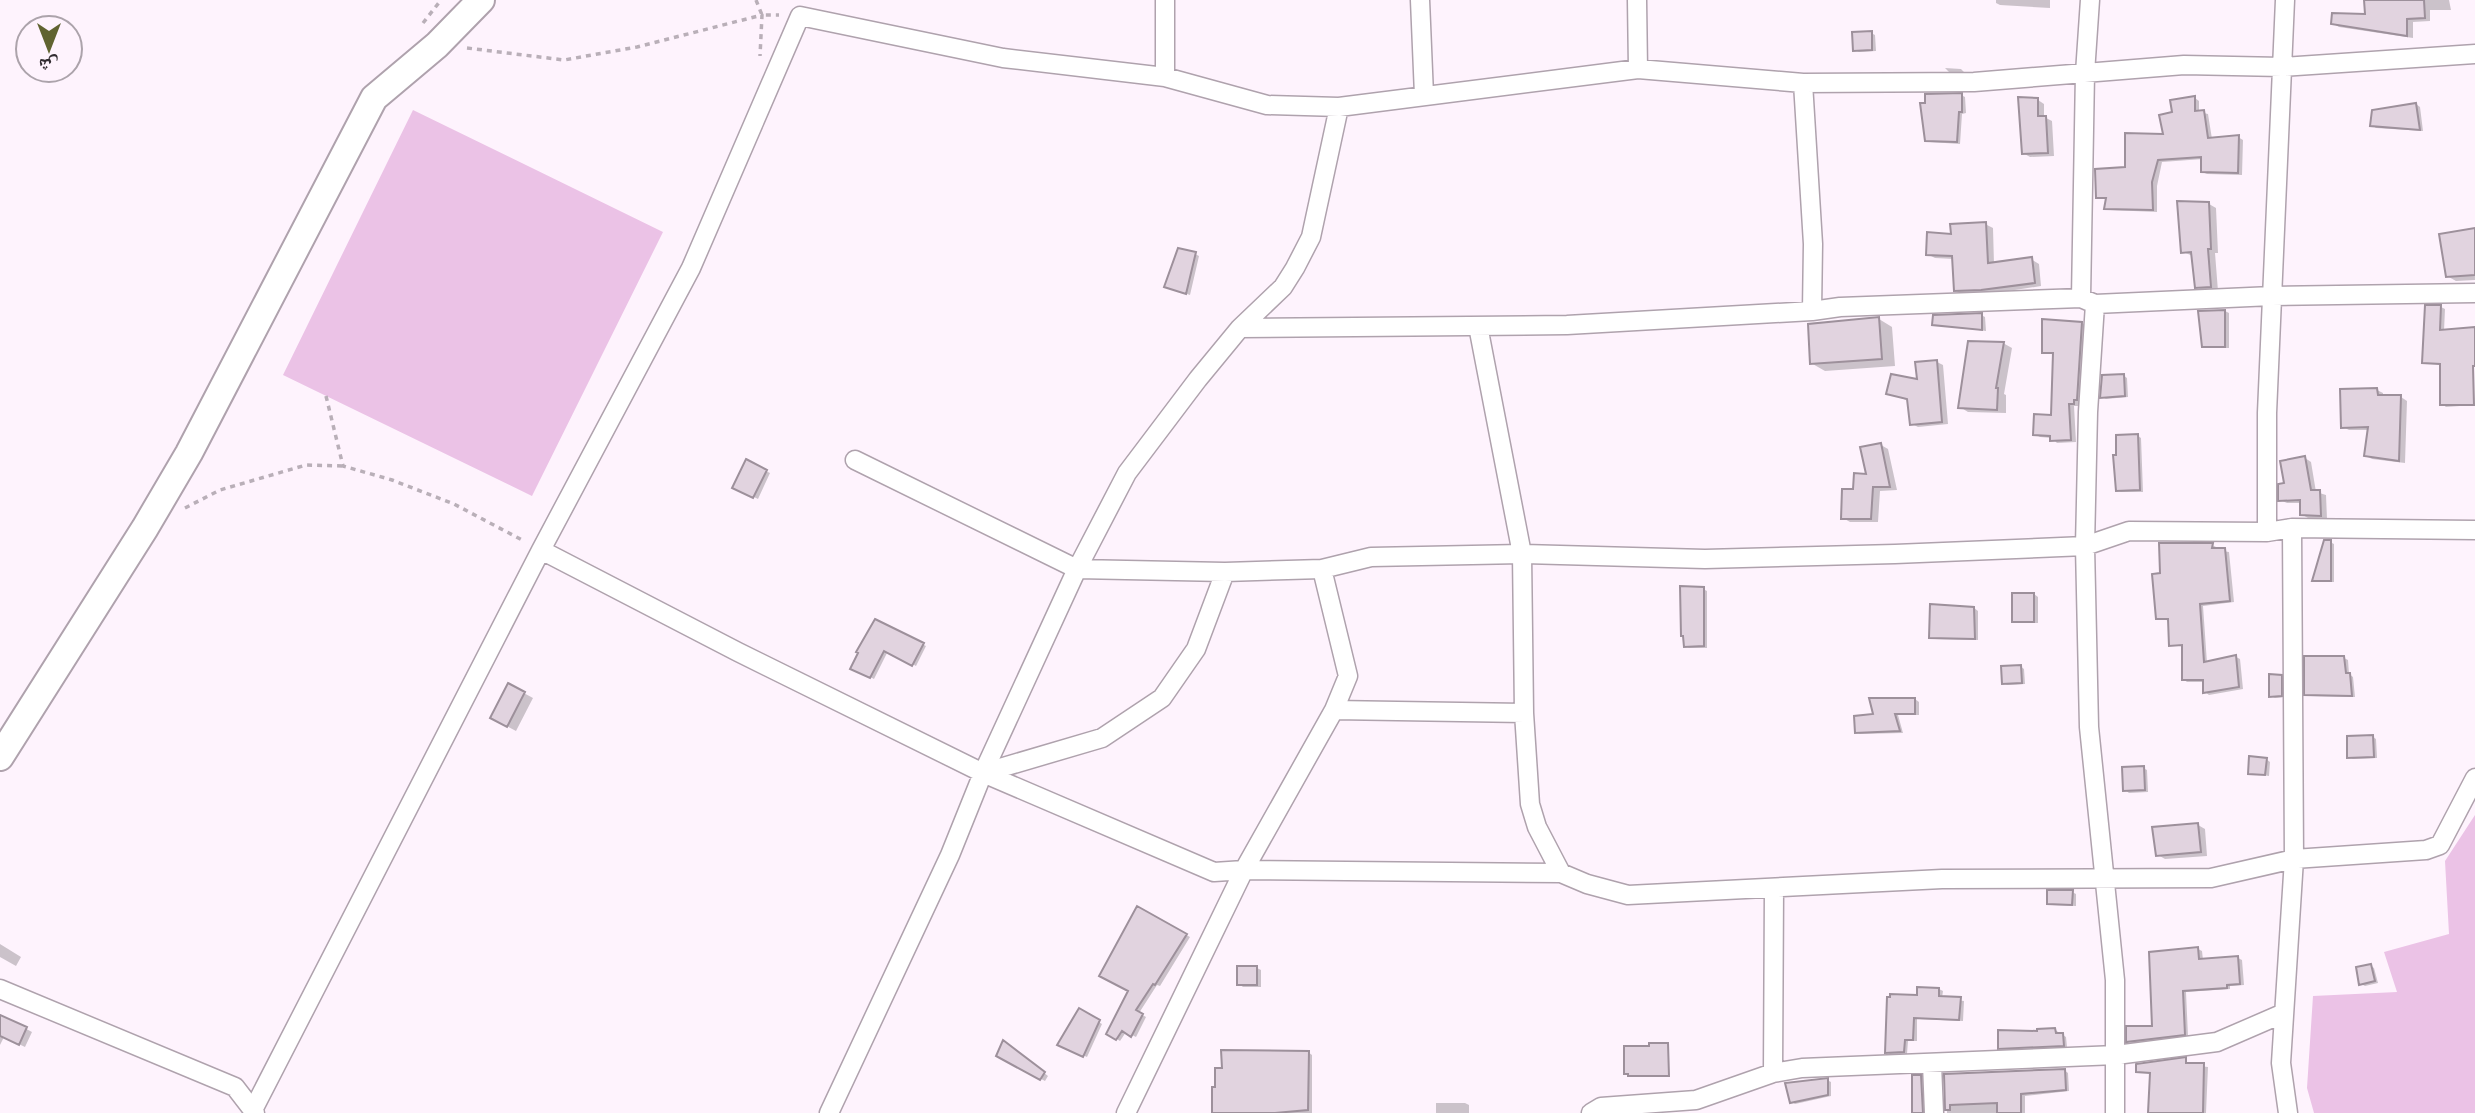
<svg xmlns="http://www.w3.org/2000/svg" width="2475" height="1113" font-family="'DM Sans','Noto Naskh Arabic',sans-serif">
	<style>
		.green { fill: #ebc2e6 }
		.shadow { fill: #0003 }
		.building { fill: #e1d3df; stroke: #9d909b; stroke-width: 2 }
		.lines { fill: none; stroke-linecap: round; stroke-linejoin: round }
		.street-casing { stroke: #afa2ad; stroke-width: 21 }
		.secondary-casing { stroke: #afa2ad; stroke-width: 30 }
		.path { stroke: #b9afb8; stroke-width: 3.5; stroke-dasharray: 5 5; stroke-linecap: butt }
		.street { stroke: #fff; stroke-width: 18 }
		.secondary { stroke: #fff; stroke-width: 26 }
	</style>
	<rect width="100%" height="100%" fill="#fef3fd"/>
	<path class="green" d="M413 110 663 232 532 496 283 375Z
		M2475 815V1113H2314L2307 1088 2313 996 2397 992 2384 952 2449 934 2445 861Z"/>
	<path class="shadow" d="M1996 0H2050V8L2000 5 1996 3Z
		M2365 0H2449L2451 10H2430V21L2413 22V38L2339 27 2332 23 2367 16Z
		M1871 33 1875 35 1876 51 1859 52 1855 50Z
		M1945 68 1961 69 1964 72H1949Z
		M1961 95 1965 97 1966 113 1962 114 1960 144 1930 142 1926 140Z
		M2195 98 2199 101V112L2208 114 2212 139 2238 137 2243 140 2242 175 2207 174 2202 172 2203 159 2162 162 2157 186V212L2110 210 2105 208 2107 199 2098 197 2165 136 2174 114Z
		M2038 100 2044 104V117L2052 121 2054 156 2030 157 2023 153Z
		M2416 104 2420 107 2423 131 2376 128 2372 125Z
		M2209 204 2216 208 2218 253H2215L2218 291H2204L2197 287 2193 256 2183 252Z
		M1985 224 1993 228 1994 264 2031 259 2039 264 2041 286 1989 294 1963 295 1955 290 1954 259 1935 258 1927 254 1953 235Z
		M2475 232V280L2456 281 2447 276Z
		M1195 254 1199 256 1190 295 1170 288Z
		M2427 307H2441L2445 309 2444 331 2462 332 2460 406 2446 407 2442 404V365L2424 362Z
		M2225 311 2229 313V348H2208L2204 346Z
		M1981 315 1985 317 1986 331 1934 324Z
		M1879 319 1892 327 1895 366 1825 371 1811 363Z
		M2044 321 2082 323 2087 326 2082 402H2079V406H2074L2076 442 2057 443 2052 438 2040 437 2035 434 2053 417 2055 355 2044 352Z
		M2003 343 2012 348 2004 394 2006 395V413L1968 412 1960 407Z
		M1937 362 1943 365 1948 424 1918 427 1912 424 1909 401 1888 393 1919 381Z
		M2124 376 2127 378 2128 397 2106 399 2102 397Z
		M2377 390 2383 393V396L2401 397 2407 401 2405 463 2372 459 2366 456 2370 430H2349L2343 427Z
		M2138 436 2141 438 2143 492H2121L2117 490Z
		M1881 445 1888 449 1897 490 1880 491 1878 522H1850L1843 518 1868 475Z
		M2305 458 2311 462 2316 492 2326 495 2327 519 2308 518 2301 514 2302 503H2287L2280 500 2286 485Z
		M747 462 770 473 758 499 734 487Z
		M2330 542 2334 544V582H2318L2314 580Z
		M2212 545 2216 547V550L2229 552 2234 602 2203 606 2207 663 2236 657 2240 659 2243 689 2209 695 2205 692V682H2187L2183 679V646L2171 645 2170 621 2158 618 2162 574Z
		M1703 589 1707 591V648H1689L1685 646Z
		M2034 594 2038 597V623H2018L2014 621Z
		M1974 608 1978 611V640L1934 639 1930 637Z
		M875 621 926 646 916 666 888 651 874 679 853 668Z
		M2344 658 2348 660 2349 674 2353 677 2355 697 2310 696 2306 694Z
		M2020 666 2024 669 2025 684 2007 685 2004 683Z
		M2281 676 2285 679V697L2275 698 2271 696Z
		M509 685 533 698 516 731 492 718Z
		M1915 699 1919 702V715H1898L1903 733 1860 734 1856 732 1875 716Z
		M2373 737 2376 739 2377 758 2353 759 2349 757Z
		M2266 759 2270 762 2269 776 2250 773Z
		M2143 768 2147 770 2148 792 2129 793 2125 790Z
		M2198 825 2205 829 2207 856 2165 859 2158 855Z
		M2072 892 2076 894V906L2052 905 2048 903Z
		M1137 908 1190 937 1160 986 1157 985 1139 1013 1146 1017 1136 1037 1126 1032 1120 1041 1108 1033 1131 991Z
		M0 944 21 957 16 966 0 957Z
		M2198 949 2202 951 2203 960 2238 958 2242 960 2244 985 2230 986V989L2186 992 2188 1036 2132 1043 2128 1041 2154 1027Z
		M2371 966 2374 968 2378 983 2365 986 2361 984Z
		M1257 968 1261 970V987H1243L1239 984Z
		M1939 989 1943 991 1942 998 1964 1001 1963 1021 1917 1019V1041H1908L1907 1054H1890L1886 1052 1918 997Z
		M1079 1011 1102 1024 1087 1057 1059 1044Z
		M0 1015 32 1032 25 1047 4 1037 0 1045Z
		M2055 1030 2066 1037 2067 1047 2003 1050 1999 1048 2039 1033Z
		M1007 1044 1048 1076 1045 1081 998 1056Z
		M1308 1052 1312 1055V1113H1214Z
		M2185 1059 2189 1065 2208 1067 2206 1113H2150L2152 1074 2138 1071Z
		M2064 1070 2068 1073 2069 1091 2025 1096V1113H1947L1946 1076Z
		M1921 1077 1924 1079 1926 1113H1914Z
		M1827 1080 1831 1082V1096L1795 1104 1791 1101Z
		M1436 1103H1465L1469 1105V1113H1436Z"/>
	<path class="building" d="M2364 0H2424L2425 18 2407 19V36L2331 24 2332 13 2365 14Z
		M1872 31V50L1853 51 1852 32Z
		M1962 93V112H1959L1957 142 1925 141 1920 103H1925V94Z
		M2195 96V111L2204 110 2208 138 2239 135 2238 173 2201 172V157L2158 160 2152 182 2153 210 2104 209 2106 198H2096L2095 169 2125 167V133L2163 134 2159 115 2172 112 2170 100Z
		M2018 97 2038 98V116H2046L2048 153 2022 154Z
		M2416 103 2420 130 2370 126 2372 110Z
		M2177 201 2209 202 2211 249H2208L2211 287 2195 288 2191 252 2181 253Z
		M1986 222 1988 263 2032 257 2035 283 1981 290 1954 291 1952 256 1926 255 1927 232 1951 234 1950 224Z
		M2475 228V275L2446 277 2439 234Z
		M1178 248 1196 252 1186 294 1164 287Z
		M2425 305H2441L2440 330 2475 327V366H2473L2474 405H2440V364L2422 363Z
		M2225 310V347H2202L2198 311Z
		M1982 313V330L1932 325 1933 315Z
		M1879 317 1882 359 1810 364 1808 324Z
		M2042 319 2082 322 2077 400H2074V404H2069L2071 440 2050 441V436L2033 435 2034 414 2051 415 2053 353H2042Z
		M1968 341 2004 342 1996 388H1998L1997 410 1958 408Z
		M1937 360 1942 422 1910 425 1907 399 1886 394 1891 374 1917 379 1915 362Z
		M2124 374 2125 396 2100 398 2102 375Z
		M2377 388 2378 395H2401L2399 461 2364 456 2368 427 2341 428 2340 389Z
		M2138 434 2140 490 2116 491 2113 455H2116V435Z
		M1881 443 1890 487H1873L1871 519H1841L1842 489H1853L1854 473 1866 474 1860 447Z
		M2305 456 2311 490H2320L2321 516 2300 515V500L2278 501V484L2284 483 2280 461Z
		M746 459 767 470 753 498 732 488Z
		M2324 540H2331V581H2312Z
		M2159 543H2213L2212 548H2225L2230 601 2200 604 2204 662 2236 655 2239 687 2203 693V680H2182V645L2169 646 2168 619H2156L2152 574 2160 573Z
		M1680 586 1704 587V646L1684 647 1683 636H1681Z
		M2012 593H2034V622H2012Z
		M1930 604 1974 607 1975 639 1929 638Z
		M875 619 924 643 912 666 884 651 870 678 850 669 858 653 856 652Z
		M2304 656H2344L2346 673H2350L2352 696 2304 695Z
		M2021 665 2022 683 2002 684 2001 666Z
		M2269 674 2282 675V696L2269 697Z
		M508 683 525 692 507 727 490 718Z
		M1869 698H1915V714H1895L1900 731 1855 733 1854 716 1873 714Z
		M2373 735 2374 757 2347 758V736Z
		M2249 756 2267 758 2265 775 2248 774Z
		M2144 766 2145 790 2123 791 2122 767Z
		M2198 823 2201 852 2156 856 2152 827Z
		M2047 890H2073L2072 905 2047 904Z
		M1137 906 1187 934 1155 985 1153 984 1136 1010 1143 1014 1131 1037 1122 1031 1116 1040 1106 1034 1128 991 1099 976Z
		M2198 947 2199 959 2238 956 2240 984 2227 985V988L2183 991 2185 1035 2126 1042V1026H2152L2149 952Z
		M2371 964 2375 981 2359 985 2356 967Z
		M1237 966H1257V985H1237Z
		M1917 987 1939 988V996L1961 997 1959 1020 1914 1018 1913 1040H1905L1904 1052 1885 1053 1887 997H1890V994L1917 995Z
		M1079 1008 1100 1020 1083 1057 1057 1045Z
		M0 1015 27 1027 19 1045 0 1036Z
		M2055 1028 2056 1033H2063L2064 1046 1998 1049V1030L2037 1031V1029Z
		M1003 1040 1045 1072 1040 1080 996 1056Z
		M1649 1043H1668L1669 1076H1628V1074H1624V1046H1649Z
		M1221 1050 1309 1051 1308 1110 1275 1113H1212V1087H1215V1068H1222Z
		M2186 1057V1063H2204L2203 1113H2148L2150 1073 2136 1072V1064Z
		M2065 1069 2066 1090 2021 1094V1113H1997V1103L1950 1105V1110H1945L1944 1074Z
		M1912 1075H1921L1923 1113H1912Z
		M1828 1078V1095L1790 1103 1785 1083Z"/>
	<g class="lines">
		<defs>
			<path id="street" d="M1420 0 1424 95
				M1637 0 1638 69
				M1165 77V0
				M1803 83 1813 244 1812 311
				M2081 298 2085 73 2090 0
				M2095 304 2088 412 2085 546 2089 727 2115 980V1113
				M1478 326 1522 554 1524 713 1530 804 1537 827 1561 873
				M1240 328 1567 325 1812 311 1840 307 2081 298 2095 304 2272 296 2475 293
				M855 460 1077 569 1225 572 1322 569 1371 557 1522 554 1705 559 1895 554 2085 546 2129 531 2267 532 2292 528 2475 530
				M2267 532V413L2285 0
				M541 550 738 652 983 773 1214 872 1244 870 1561 873 1587 884 1628 895 1942 879 2211 878 2294 859 2426 850 2440 845 2475 778
				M1334 710 1524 713
				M983 773 1102 738 1162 698 1196 649 1225 572
				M0 989 235 1087 255 1113
				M1932 1064 1934 1113
				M1773 1073 1774 888
				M253 1110 541 550 691 268 800 16 1003 58 1165 77 1267 105 1339 107 1638 69 1803 83 1974 82 2184 65 2282 67 2475 54
				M829 1113 950 855 983 773 1077 569 1127 473 1198 379 1240 328 1283 287 1295 268 1311 237 1339 107
				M1126 1113 1244 870 1334 710 1348 676 1322 569
				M1591 1113 1601 1107 1696 1100 1773 1073 1802 1068 2116 1055 2217 1042 2284 1013
				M2288 1113 2281 1063 2294 859 2292 528"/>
			<path id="secondary" d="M0 757 145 528 189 453 374 98 437 45 481 0"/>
		</defs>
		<use href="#street" class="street-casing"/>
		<use href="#secondary" class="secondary-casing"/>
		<path class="path" d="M756 0 762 15H779
			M423 23 441 0
			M467 48 564 60 637 47 762 15 760 56
			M326 396 343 466 392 480 454 504 524 541
			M185 508 220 490 306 465 343 466"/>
		<use href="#street" class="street"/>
		<use href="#secondary" class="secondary"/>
	</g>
	<g transform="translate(49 49) rotate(180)"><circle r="33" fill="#fef3fd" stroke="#aca3ab" stroke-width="2"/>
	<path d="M0-5L12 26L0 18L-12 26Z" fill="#606330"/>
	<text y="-10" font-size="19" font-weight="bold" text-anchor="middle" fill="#322c31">ش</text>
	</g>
</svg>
